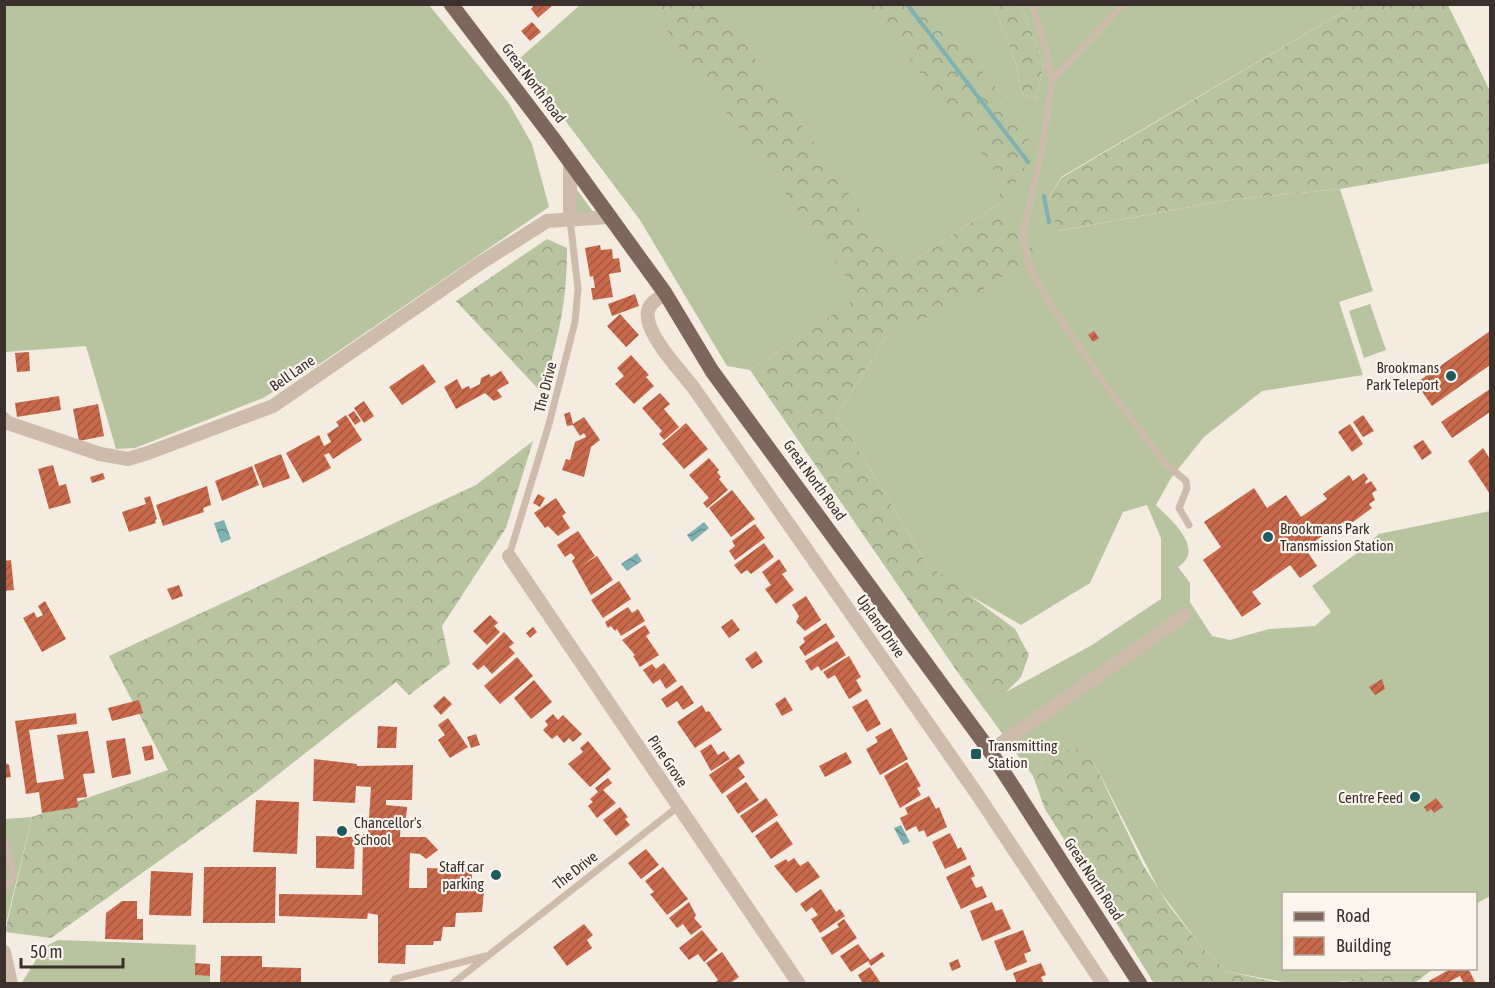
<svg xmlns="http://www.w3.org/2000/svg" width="1495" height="988" font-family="'Asap Condensed',sans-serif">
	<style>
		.grass { fill: #b8c4a0 }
		.forest { fill: url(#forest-crowns) }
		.water { fill: url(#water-waves) }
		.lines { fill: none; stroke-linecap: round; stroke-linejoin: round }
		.stream { stroke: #7fb0b2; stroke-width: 4 }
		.building { fill: url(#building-hatch) }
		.service { stroke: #cdbbac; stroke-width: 7 }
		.minor { stroke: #cdbbac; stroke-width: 14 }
		.primary { stroke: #7d675c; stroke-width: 15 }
		.poi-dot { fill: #1f5a5e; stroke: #fbf5ee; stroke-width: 2 }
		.labels { text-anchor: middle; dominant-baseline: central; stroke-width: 4.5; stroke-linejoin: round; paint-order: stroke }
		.street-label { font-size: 15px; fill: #3b302b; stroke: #fbf5ee }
		.poi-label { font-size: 15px; fill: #3b302b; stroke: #fbf5ee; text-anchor: end }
	</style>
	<defs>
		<pattern id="forest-crowns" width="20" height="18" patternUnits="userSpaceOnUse" patternTransform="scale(1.5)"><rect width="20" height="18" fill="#b8c4a0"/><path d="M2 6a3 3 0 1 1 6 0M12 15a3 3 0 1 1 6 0" fill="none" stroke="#97a083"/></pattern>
		<pattern id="water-waves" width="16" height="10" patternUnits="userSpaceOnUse" patternTransform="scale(1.5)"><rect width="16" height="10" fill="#7fb0b2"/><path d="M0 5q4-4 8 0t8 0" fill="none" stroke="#699091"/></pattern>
		<pattern id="building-hatch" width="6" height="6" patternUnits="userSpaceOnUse" patternTransform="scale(1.5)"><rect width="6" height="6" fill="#c8694b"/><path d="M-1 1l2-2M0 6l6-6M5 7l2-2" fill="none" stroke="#a4573f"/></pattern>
	</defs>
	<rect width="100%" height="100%" fill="#f4ebe1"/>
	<path class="grass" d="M5 4 429 5 508 102 532 144 549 207 321 363 263 398 135 448 116 449 86 346 5 352Z
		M580 5H994L1016 64 1022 94 1036 99 1044 64 1021 5H1355L1061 177 1049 197 1058 231 1229 200 1340 189 1373 291 1339 302 1363 375 1262 391 1204 437 1171 478 1156 505C1171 520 1206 549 1178 567L1190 583V602L1212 636 1230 640 1269 629 1315 626 1331 612 1312 586 1360 551 1379 534 1490 511V896L1476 904V894H1284V968L1388 969 1353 980 1324 984 1288 983 1226 971 1200 945 1159 890 1087 749 1049 753 1033 776 961 677 983 692H1006L1092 645 1161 599V538L1147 505 1123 512 1090 583 1021 625 962 591 927 564 848 432 836 417 886 337 923 318 1000 203 750 370 727 366 640 220 519 59Z
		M575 187 594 213 579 214 576 211Z
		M1370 304 1386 350 1364 358 1349 311Z
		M32 817 5 928V819Z
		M58 940 196 945 195 975 210 976V983L21 984 44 947Z"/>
	<path class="forest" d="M649 5H718L901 269 1000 203 999 177 869 5H929L1030 130 1024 172 1000 203 1041 250 973 296 886 337 836 417 848 432 927 564 1015 629 1029 655 1021 677 1006 692H983L961 677 750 370 872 288 859 295Z
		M994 5H1021L1044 64 1036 99 1022 94 1016 64Z
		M1355 5H1448L1490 91V163L1340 189 1229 200 1057 231 1049 197 1061 178Z
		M547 239 567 248C567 304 558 340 542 393L456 301Z
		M533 441 506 528 442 626 450 664 409 695 396 682 257 791 51 938 5 932 32 817 168 770 109 656 476 485Z
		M1087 748 1143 865 1170 907 1200 945 1226 971 1280 983H1154L1045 809 1033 776 1049 753Z
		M1388 969H1433L1415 983H1341Z"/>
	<path class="water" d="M224 520 231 539 221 543 214 523Z
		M704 522 709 528 692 542 687 535Z
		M637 553 642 561 627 571 621 564Z
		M901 825 910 842 903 845 894 828Z"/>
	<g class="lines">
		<path class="stream" d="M907 4 1028 162
			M1044 196 1049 222"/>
	</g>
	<path class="building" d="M531 4H554L538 18 531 9 533 7Z
		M532 22 541 32 530 41 521 31Z
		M600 245 601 250 612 249 613 259 619 258 621 272 609 274 613 297 593 300 591 288H595L593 276 590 277 585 248Z
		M635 294 639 306 612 316 608 304Z
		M620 314 639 335 626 347 607 326Z
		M1094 331 1099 338 1093 342 1088 335Z
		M1490 331V365L1432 406 1416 383Z
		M29 352 30 371 17 372 15 353Z
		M631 355 649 375 646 377 654 386 634 404 615 384 624 376 617 368Z
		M423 364 436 382 402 405 389 387Z
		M501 371 509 383 497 390 502 397 494 401 485 393 456 409 444 387 457 379 462 389 469 386 470 389 480 384 481 378 489 374 491 377Z
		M1490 389V412L1452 438 1441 422Z
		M660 393 670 404 664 409 679 427 664 440 659 434 662 431 642 408Z
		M59 396 61 410 17 417 15 403Z
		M364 401 374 416 364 423 354 408Z
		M98 404 104 436 79 441 73 409Z
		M354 411 361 421 355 425 348 415Z
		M570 412 573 424 584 417 600 440 591 447 584 477 562 470 566 459 570 460 575 442 586 437 584 433 580 436 573 425 567 426 564 414Z
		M346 415 362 440 333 459 329 453 324 455 331 468 303 483 286 453 319 435 324 446 331 442 327 434 339 426 336 422Z
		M1363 415 1374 431 1363 437 1353 422Z
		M686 423 708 449 684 469 662 444Z
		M1350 424 1363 444 1352 452 1338 432Z
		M1423 440 1432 453 1422 460 1413 446Z
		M1483 448 1490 459V494L1468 461Z
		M281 454 290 478 263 488 254 465Z
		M709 458 719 470 717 472 721 477 719 479 728 490 707 508 703 503 709 498 689 475Z
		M53 465 59 486 66 484 71 503 49 509 38 469Z
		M252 466 259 485 222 501 215 481Z
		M103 473 105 479 92 483 90 477Z
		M1364 473 1368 479 1365 482 1366 484 1371 481 1377 490 1372 493 1375 500 1369 504 1372 508 1346 527 1343 522 1305 548 1317 566 1300 578 1290 565 1252 592 1261 604 1242 617 1203 560 1221 547 1204 522 1254 488 1267 508 1286 495 1301 517 1327 499 1323 494 1349 475 1353 481Z
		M207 486 211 505 203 508 204 512 163 526 156 505Z
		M732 490 755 519 731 537 709 508Z
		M538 494 545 498 540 507 533 503Z
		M150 496 157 519 155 520 156 523 129 532 122 512 146 504 144 498Z
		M556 498 566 513 562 516 570 528 558 536 548 526 545 528 534 513Z
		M755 524 765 538 735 560 729 551 735 546 732 541Z
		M578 531 595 556 583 565 597 556 613 580 591 595 572 561 575 558 571 553 565 557 557 545Z
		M764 543 774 557 751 574 747 570 741 574 734 565Z
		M779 559 787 571 782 574 794 590 776 604 765 589 771 585 762 572Z
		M11 560 14 590 4 591V561Z
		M619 581 631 599 603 618 591 600Z
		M179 585 183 596 172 600 167 589Z
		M806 596 821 620 805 631 796 622 799 616 792 605Z
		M45 601 66 639 42 652 23 618 34 612 37 618 43 615 38 606Z
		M628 607 632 613 638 609 645 621 621 636 617 629 615 631 611 626 608 628 605 622Z
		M490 615 498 623 494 626 500 632 487 645 473 631Z
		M732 619 740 630 729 638 721 627Z
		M826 623 835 637 805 656 799 647 805 642 803 638Z
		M645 625 650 633 646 636 659 655 640 667 633 656 635 655 622 640Z
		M533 627 537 632 530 638 526 633Z
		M504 632 514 643 509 647 515 653 492 674 484 665 478 670 472 664Z
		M837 641 846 655 821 671 818 666 811 671 805 661Z
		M756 651 763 662 752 669 745 659Z
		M849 656 861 677 856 680 862 691 849 699 835 675 828 679 823 672Z
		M517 657 533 676 500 704 484 686Z
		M664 663 677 681 666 689 660 679 653 684 643 670 652 664 656 669Z
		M1382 679 1385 689 1375 695 1369 687Z
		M534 680 552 702 531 719 514 698Z
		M682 685 694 703 683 710 677 701 667 708 661 699Z
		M444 696 452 704 441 715 433 706Z
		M785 697 793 710 782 716 775 704Z
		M867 699 881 724 867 732 852 707Z
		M139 700 143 713 112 721 108 708Z
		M702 705 706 712 709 711 722 730 695 748 677 722Z
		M76 713 77 724 29 730 37 783 64 779 57 735 88 731 95 773 83 774 87 797 77 798 78 807 42 813 39 792 26 794 15 721Z
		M553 714 558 720 563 715 582 734 573 742 569 738 564 743 557 735 552 739 543 730 548 725 545 721Z
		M448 718 468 747 450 758 438 740 445 735 438 725Z
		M378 726 397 727 396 748H377Z
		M891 728 908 759 880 775 866 749 878 742 875 737Z
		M476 734 480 745 471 748 467 737Z
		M125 738 131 774 112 778 106 741Z
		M588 741 611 769 590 787 568 764 583 752 580 748Z
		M711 744 718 755 724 751 730 759 711 771 700 751Z
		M152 745 154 759 145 761 142 747Z
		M846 752 852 763 825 777 819 766Z
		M739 754 745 763 738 768 745 777 722 794 709 775Z
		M314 759 357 764V766L413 765 412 800H386V805L407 807 406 818H401L400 837H426L438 850 426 859 420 854 410 853 409 888H427V868L472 870V890L484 891 482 912 456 913 455 927H443L441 941H434L433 945H406L405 964 378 963V915L368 913 367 919 279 916V894L362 895 363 834H368L371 787 356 786 355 803 313 801Z
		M4 762 9 765 11 777 4 778Z
		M907 762 921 786 917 788 921 795 900 808 884 776Z
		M608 778 612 783 603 790 616 803 597 818 588 806 593 802 590 799 598 792 595 788Z
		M746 782 759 800 738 814 726 796Z
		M1416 791 1421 799 1415 803 1409 795Z
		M929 796 936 809 939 807 947 827 927 837 924 830 919 832 916 826 906 831 900 818 908 814 905 808Z
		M766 798 778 815 752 833 740 816Z
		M1436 798 1443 807 1434 813 1431 809 1427 812 1424 807Z
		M256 800 299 802 297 854 253 852Z
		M620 807 628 817 625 819 630 825 616 836 603 820Z
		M777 821 793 844 771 859 755 836Z
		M950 833 958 849 961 847 967 859 945 869 932 842Z
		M316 836 355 837 354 869 316 868Z
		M646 849 659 865 641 879 628 863Z
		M794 858 800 866 808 861 820 877 796 893 774 866 786 859 788 862Z
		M970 865 975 876 971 878 976 888 982 886 987 897 961 909 946 877Z
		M204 867H276L275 923H203Z
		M663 867 688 899 667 915 650 894 654 892 645 881Z
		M151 871 193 873 191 916 149 915Z
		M821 889 836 912 840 909 845 916 820 933 811 919 818 915 812 907 806 912 800 904Z
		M122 901H137V919H143V940L105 939 106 913Z
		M689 902 696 915 694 918 702 927 691 935 683 924 677 928 669 918Z
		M992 902 996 911 1002 909 1011 929 982 941 970 911Z
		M844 919 857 938 832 955 821 938 839 927 837 924Z
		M584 924 593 935 587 940 592 948 567 966 553 947Z
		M702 930 718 950 704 962 698 954 689 960 679 948Z
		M1023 930 1031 951 1024 954 1027 962 1006 971 994 941Z
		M858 944 870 960 882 952 885 956 871 966 868 961 851 972 840 956Z
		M722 952 739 977 729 984H713L718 980 706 963Z
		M221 956H262V967L301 968V984H220Z
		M958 959 961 967 952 971 949 963Z
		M195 963 210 964V976L195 975Z
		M1041 963 1046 975 1041 977 1044 984H1017L1013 973Z
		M870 967 880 982 879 984H863L858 975Z
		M1452 968H1468L1476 984H1464L1460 976 1445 984H1430L1429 981Z"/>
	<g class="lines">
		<path class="service" d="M1032 4 1045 46 1052 80 1043 145 1023 235 1030 268 1049 302 1102 380 1166 464 1186 481 1187 488 1179 508 1189 525
			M1052 80 1124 4
			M509 556 549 424 575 322 578 289 570 219
			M4 889 14 876 5 841
			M392 984 395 979 486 956
			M452 984 679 806"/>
		<path class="minor" d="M570 163V219
			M665 293C661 297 653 301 650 306 637 326 680 370 693 387L977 794 1103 984
			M4 419 8 423 100 454 128 459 148 453 273 406 479 264 547 221 609 217
			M509 556 799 984
			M990 751 1185 615
			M4 952 11 984"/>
		<path class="primary" d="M451 4 552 137 665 293 712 371 990 751 1140 984"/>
	</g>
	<g class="poi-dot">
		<circle cx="1451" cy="376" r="6"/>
		<circle cx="1268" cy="537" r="6"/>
		<rect x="970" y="748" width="12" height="12" rx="3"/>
		<circle cx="1415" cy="797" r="6"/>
		<circle cx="342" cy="831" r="6"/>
		<circle cx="496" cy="875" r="6"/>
	</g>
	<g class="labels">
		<g class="street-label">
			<text transform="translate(534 83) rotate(53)">Great North Road</text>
			<text transform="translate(292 373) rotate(-35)">Bell Lane</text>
			<text transform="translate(545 387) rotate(-76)">The Drive</text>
			<text transform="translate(815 480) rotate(54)">Great North Road</text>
			<text transform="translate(881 626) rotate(55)">Upland Drive</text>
			<text transform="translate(668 761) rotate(56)">Pine Grove</text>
			<text transform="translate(575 870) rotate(-38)">The Drive</text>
			<text transform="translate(1094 879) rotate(57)">Great North Road</text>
		</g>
		<g class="poi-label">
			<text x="1439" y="367">Brookmans<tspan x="1439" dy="17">Park Teleport</tspan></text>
			<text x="1280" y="528" text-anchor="start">Brookmans Park<tspan x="1280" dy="17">Transmission Station</tspan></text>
			<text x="988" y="745" text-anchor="start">Transmitting<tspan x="988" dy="17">Station</tspan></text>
			<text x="1403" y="797">Centre Feed</text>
			<text x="354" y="822" text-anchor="start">Chancellor's<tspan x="354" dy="17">School</tspan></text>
			<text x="484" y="866">Staff car<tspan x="484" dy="17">parking</tspan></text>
		</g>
	</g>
	<rect width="1495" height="988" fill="none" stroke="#3b302b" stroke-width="12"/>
	<rect x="1282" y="892" width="195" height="78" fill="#fbf5ee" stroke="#aea6a0" stroke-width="1.5"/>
	<rect x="1294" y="912" width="30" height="9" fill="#7d675c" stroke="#aea6a0" stroke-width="1.5"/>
	<text x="1336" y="922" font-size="18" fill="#3b302b">Road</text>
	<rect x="1294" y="937" width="30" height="18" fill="url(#building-hatch)" stroke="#aea6a0" stroke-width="1.5"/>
	<text x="1336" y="952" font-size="18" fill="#3b302b">Building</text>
	<path d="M21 958v9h102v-9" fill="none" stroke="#3b302b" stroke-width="3"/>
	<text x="30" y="958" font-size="18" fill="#3b302b" stroke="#fbf5ee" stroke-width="4.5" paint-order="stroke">50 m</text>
</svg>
